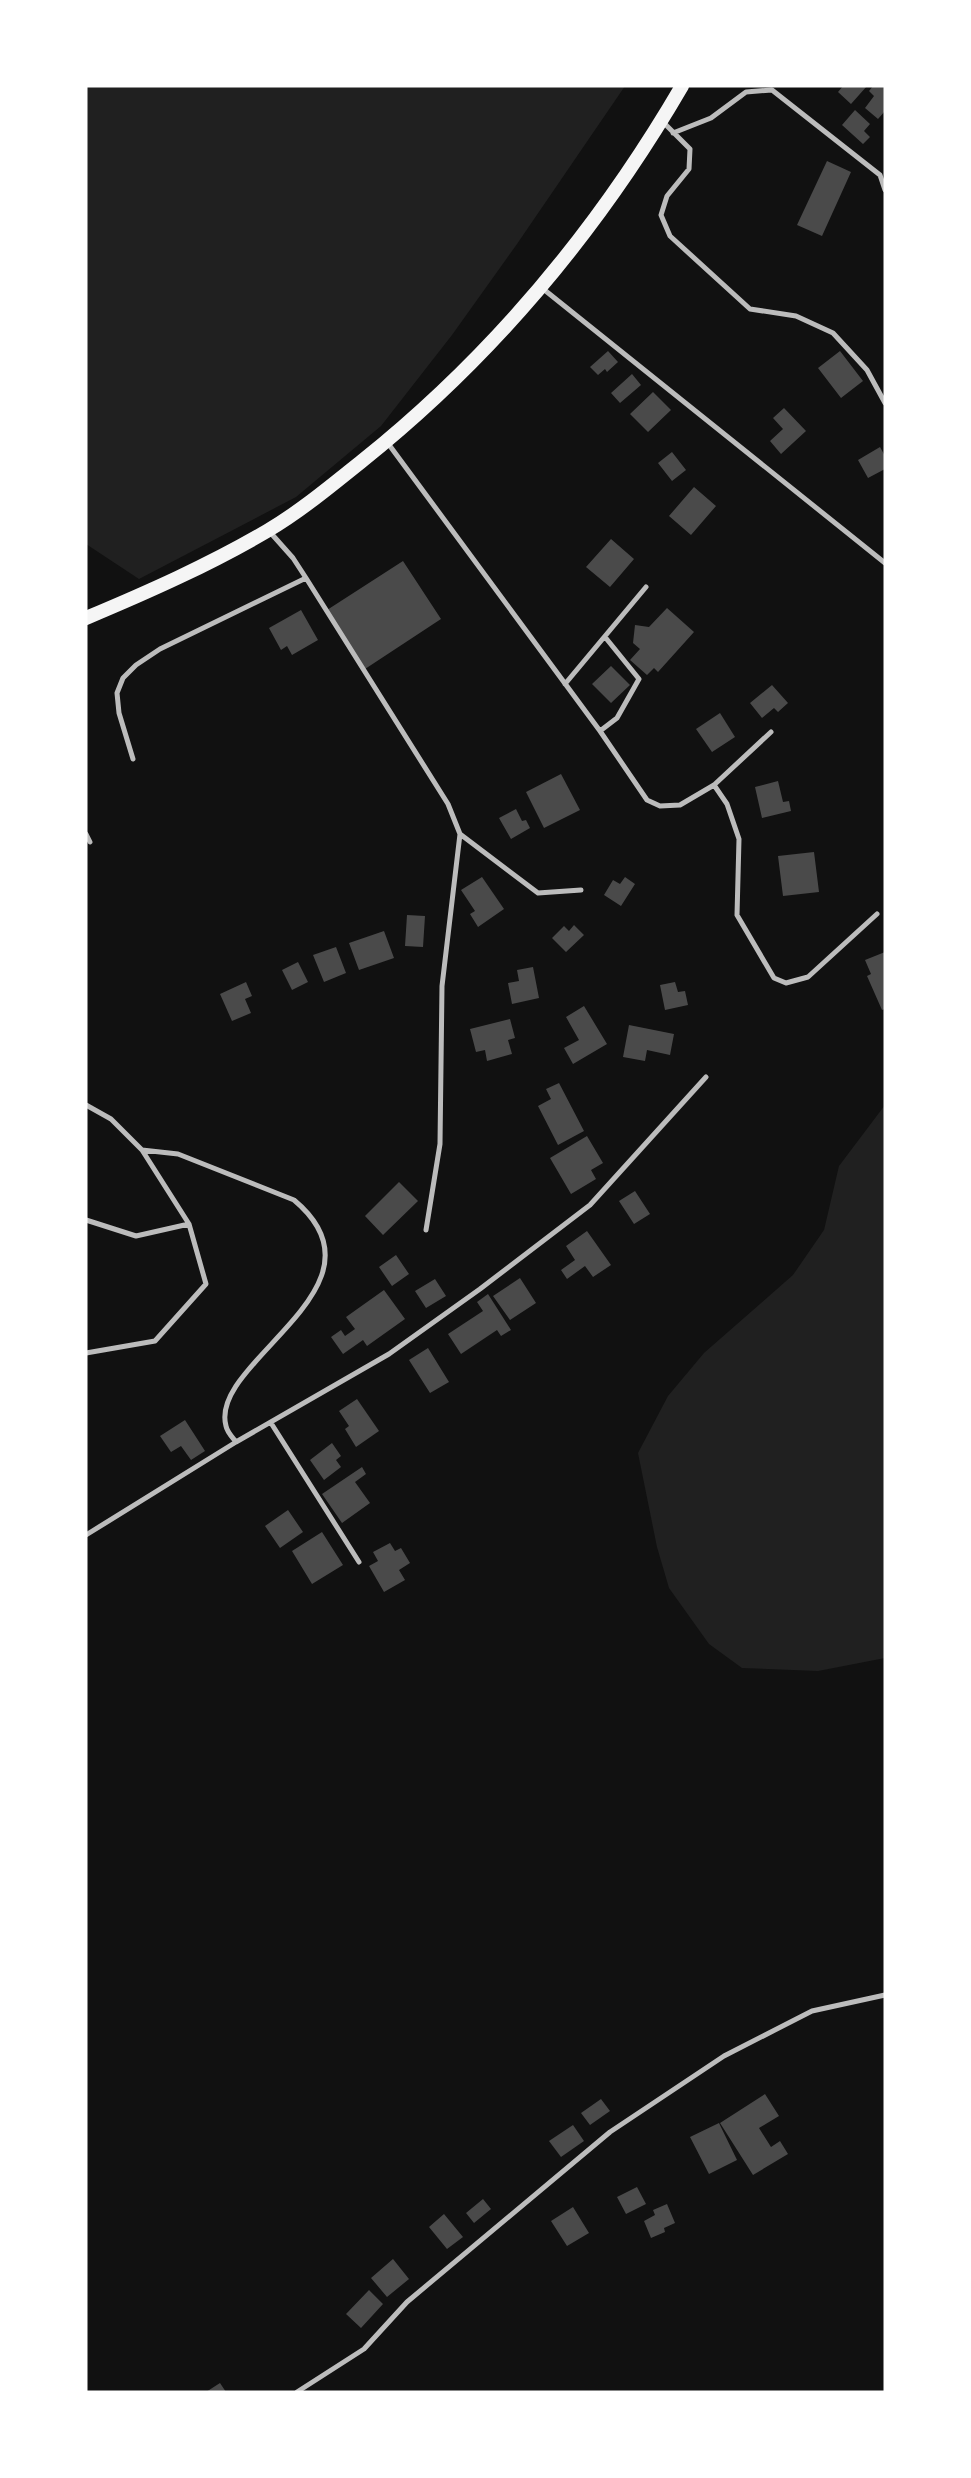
<svg xmlns="http://www.w3.org/2000/svg" width="971" height="2478" font-family="Karla,sans-serif">
	<style>
		.green { fill: #202020 }
		.building { fill: #4a4a4a }
		.lines { fill: none; stroke-linecap: round; stroke-linejoin: round }
		.minor { stroke: #bcbcbc; stroke-width: 5 }
		.trunk { stroke: #f5f5f5; stroke-width: 14 }
	</style>
	<rect width="100%" height="100%" fill="#111"/>
	<path class="green" d="M86 86H625L517 244 452 335 381 426 296 497 139 579 86 544Z
		M885 1105V1658L818 1671 742 1668 709 1644 669 1588 657 1547 638 1453 668 1396 704 1353 793 1275 824 1230 839 1166Z"/>
	<path class="building" d="M843 86H867L851 104 838 92Z
		M873 86H885V111L878 119 865 108 874 96 869 91Z
		M855 110 870 124 864 131 870 137 863 144 842 125Z
		M827 161 851 172 822 236 797 225Z
		M608 351 618 362 607 372 605 369 598 375 590 367Z
		M840 351 863 381 841 398 818 368Z
		M632 374 641 385 620 403 611 393Z
		M653 392 671 410 648 432 630 414Z
		M784 408 806 431 781 454 770 441 783 429 773 418Z
		M880 447 885 456V469L868 478 858 460Z
		M672 452 686 470 672 481 658 463Z
		M694 487 716 506 691 535 669 516Z
		M611 539 634 559 610 587 586 567Z
		M403 561 441 619 365 669 327 610Z
		M667 608 694 632 658 672 654 668 647 675 630 660 640 649 633 643 635 625 649 627Z
		M301 610 318 640 292 655 287 646 281 650 269 628Z
		M611 666 630 685 611 703 592 684Z
		M772 685 788 703 778 712 774 708 762 718 750 703Z
		M720 713 735 737 712 752 696 729Z
		M561 774 580 810 544 828 526 792Z
		M778 781 783 802 789 801 791 811 762 818 755 787Z
		M516 809 522 821 526 820 530 828 511 839 499 818Z
		M814 852 819 892 783 896 778 856Z
		M482 877 504 909 478 927 470 914 475 911 461 890Z
		M625 877 635 884 621 906 604 895 613 880 620 884Z
		M407 915 425 916 423 947 405 946Z
		M574 925 584 935 566 952 552 938 564 926 569 931Z
		M384 931 394 958 359 970 349 943Z
		M336 947 346 973 324 982 313 955Z
		M885 952V1009L882 1010 867 976 871 974 865 960Z
		M298 962 308 982 292 990 282 970Z
		M533 967 539 998 512 1004 508 983 519 981 517 970Z
		M246 982 252 996 245 999 251 1013 232 1021 220 994Z
		M675 982 678 992 685 991 688 1005 665 1010 660 985Z
		M584 1006 607 1044 573 1064 564 1048 579 1040 566 1017Z
		M510 1019 515 1038 508 1040 512 1054 487 1061 485 1050 476 1052 470 1029Z
		M629 1025 674 1034 670 1055 647 1050 645 1061 623 1057Z
		M559 1083 584 1131 558 1145 538 1106 551 1099 546 1089Z
		M587 1136 603 1163 591 1170 596 1179 571 1194 550 1158Z
		M399 1182 418 1201 383 1235 365 1216Z
		M635 1191 650 1214 634 1224 619 1201Z
		M587 1231 611 1265 593 1277 585 1266 567 1279 561 1270 575 1260 566 1246Z
		M396 1255 409 1274 392 1286 379 1267Z
		M520 1278 536 1303 510 1320 493 1296Z
		M435 1279 446 1296 426 1308 415 1291Z
		M384 1290 405 1319 367 1346 363 1340 343 1354 331 1337 341 1330 345 1336 355 1329 346 1317Z
		M488 1294 511 1330 501 1336 497 1330 461 1354 448 1334 483 1311 477 1302Z
		M428 1348 449 1382 430 1393 409 1360Z
		M357 1399 379 1431 356 1447 345 1429 349 1426 339 1411Z
		M185 1420 205 1451 191 1460 181 1446 171 1452 160 1436Z
		M332 1443 341 1456 336 1460 341 1467 324 1480 310 1460Z
		M362 1467 366 1474 355 1482 370 1503 342 1523 322 1494Z
		M288 1510 303 1532 280 1548 265 1526Z
		M322 1532 343 1565 312 1584 292 1551Z
		M390 1543 395 1551 401 1548 410 1563 399 1570 405 1580 384 1592 369 1566 378 1561 373 1552Z
		M765 2094 779 2116 759 2128 771 2147 780 2141 788 2154 753 2175 720 2123Z
		M601 2099 610 2111 590 2125 581 2113Z
		M719 2123 737 2160 709 2174 690 2137Z
		M573 2125 584 2141 561 2157 549 2141Z
		M637 2187 646 2204 626 2214 617 2197Z
		M483 2199 491 2209 474 2223 466 2213Z
		M667 2204 675 2223 664 2228 665 2232 651 2238 644 2221 655 2215 653 2210Z
		M573 2207 589 2233 567 2246 551 2221Z
		M444 2214 463 2237 447 2249 429 2227Z
		M393 2259 409 2279 387 2297 371 2278Z
		M369 2290 383 2304 361 2328 346 2314Z
		M220 2383 226 2392H206Z"/>
	<g class="lines">
		<path class="minor" d="M663 122 690 149 689 169 667 196 661 215 670 236 750 309 796 316 833 333 867 370 885 403
			M673 133 711 118 746 92 772 90 880 175 885 190
			M542 288 885 563
			M387 442 600 731 647 800 660 806 680 805 714 785 771 732
			M269 531 293 558 306 578 448 804 460 834 442 986 440 1144 426 1230
			M565 684 646 587
			M600 731 617 718 639 679 605 637
			M133 759 119 713 117 693 123 678 136 665 160 649 306 578
			M714 785 727 804 739 839 737 915 774 978 786 983 808 977 877 914
			M86 834 90 842
			M460 834 538 893 581 890
			M86 1105 111 1119 142 1150 178 1154 294 1200C398 1287 208 1361 226 1426 227 1432 233 1438 236 1442
			M86 1220 136 1236 189 1224
			M86 1353 155 1341 206 1284 189 1224 142 1150
			M271 1423 359 1562
			M86 1535 236 1442 389 1354 480 1289 590 1205 706 1077
			M297 2392 364 2349 407 2302 610 2132 724 2056 812 2011 885 1995"/>
		<path class="trunk" d="M86 618C148 592 209 565 267 531 301 511 332 485 362 461 492 357 598 230 682 86"/>
	</g>
	<rect width="971" height="2478" fill="none" stroke="#ffffff" stroke-width="175"/>
</svg>
